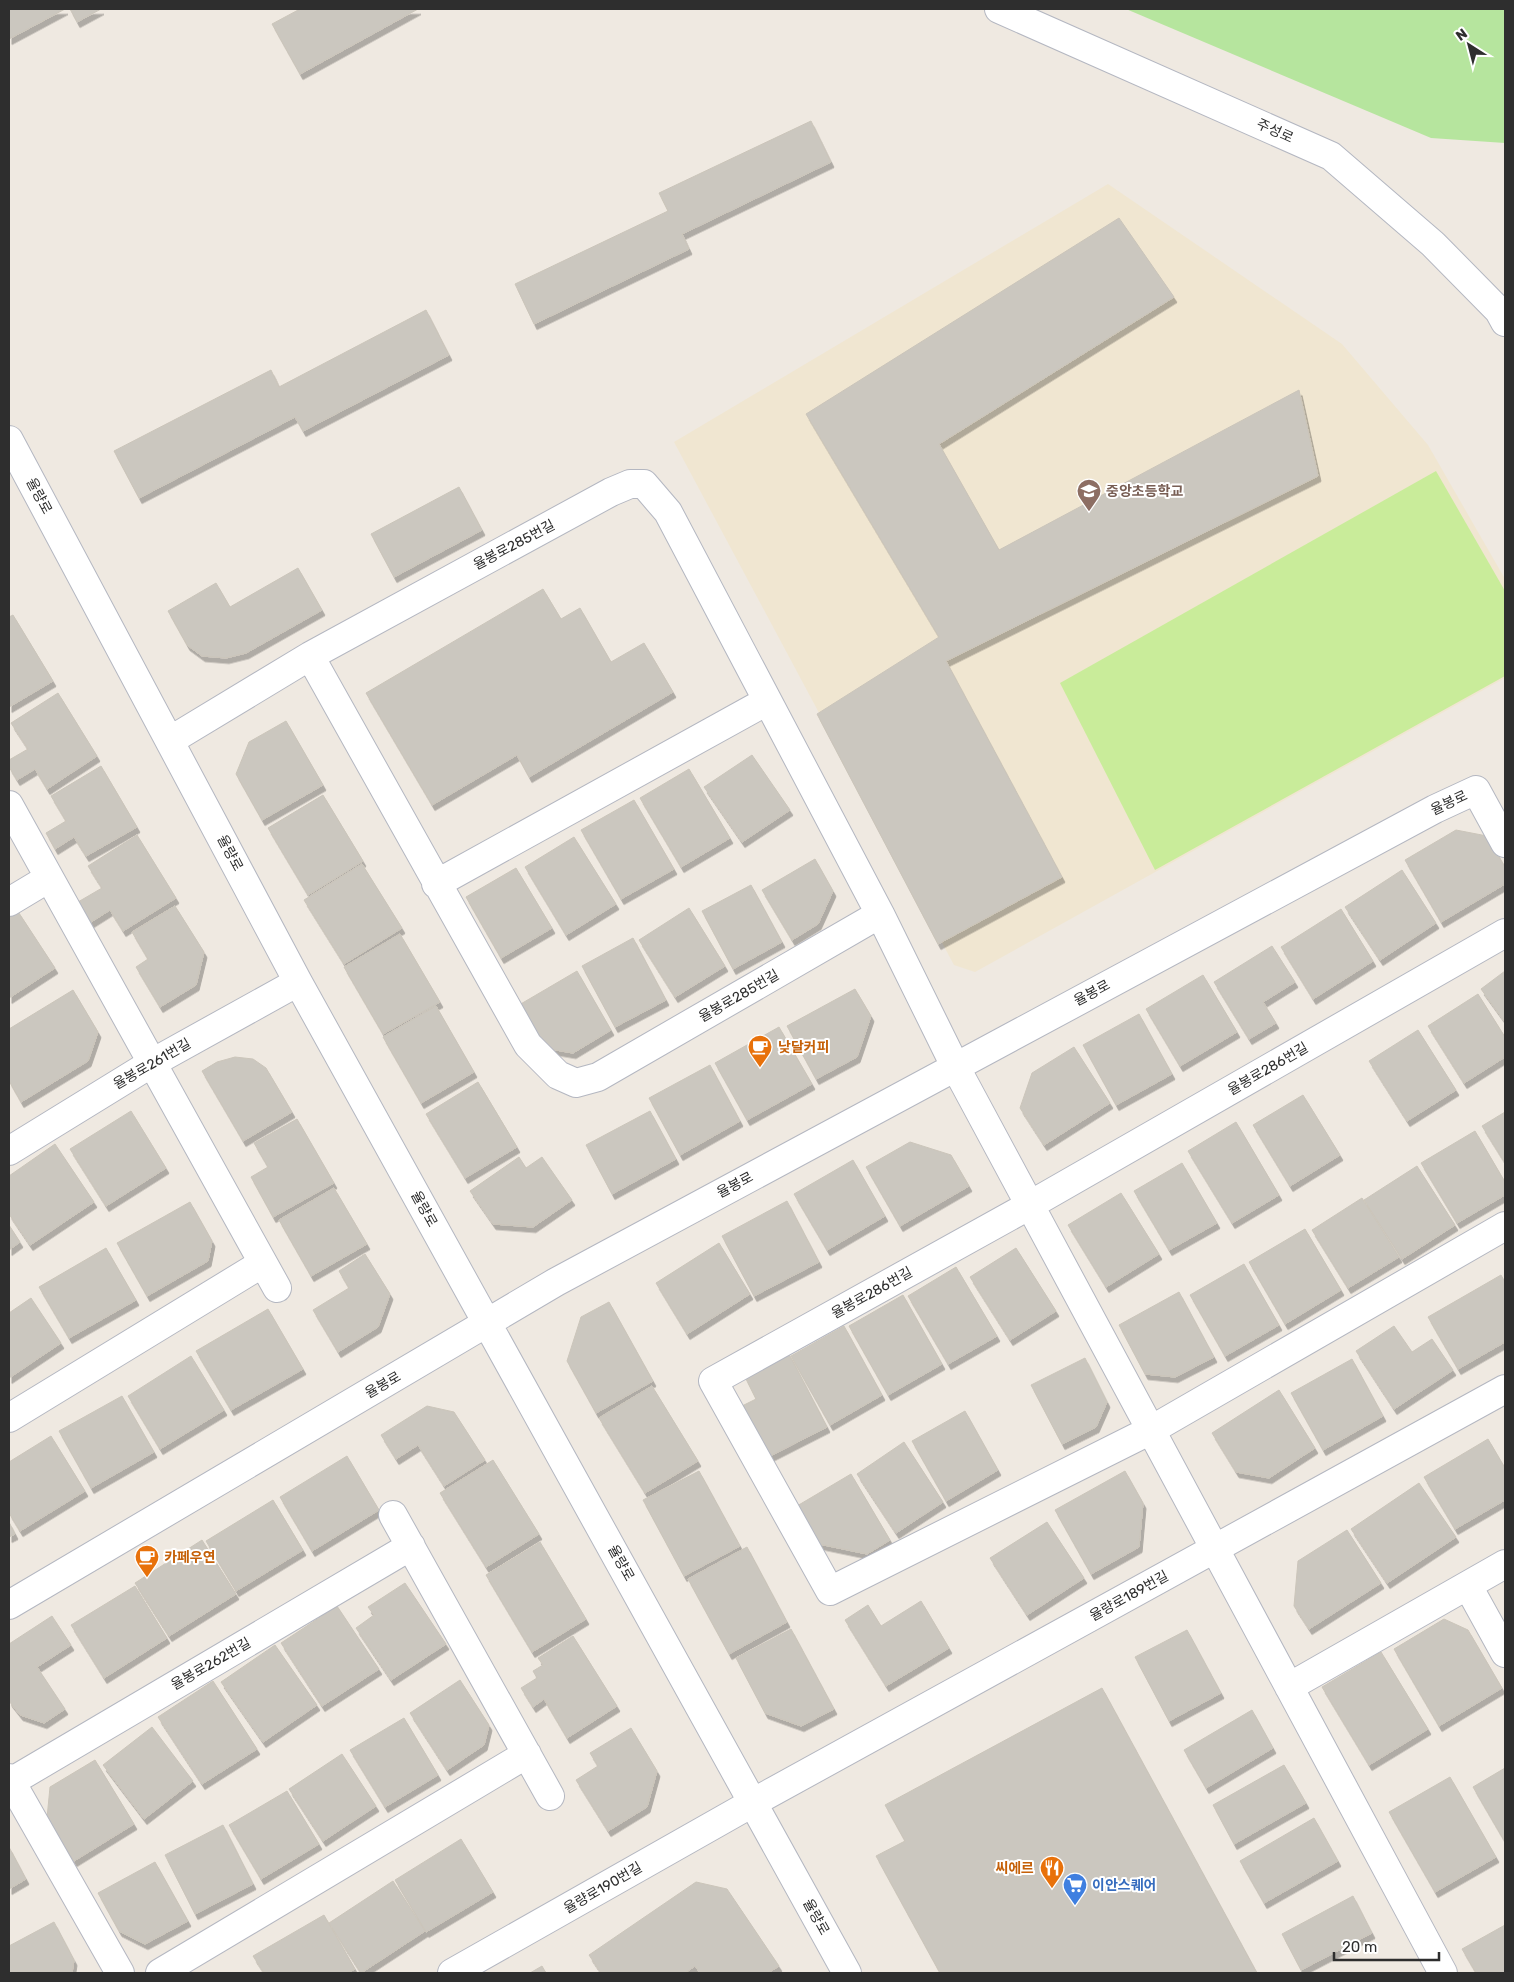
<svg xmlns="http://www.w3.org/2000/svg" width="1514" height="1982" font-family="Rubik,'Noto Sans KR',sans-serif">
	<style>
		.education { fill: #f0e6d1 }
		.green { fill: #b6e59e }
		.pitch { fill: #c9ec9a }
		.building { fill: #cbc7bf; stroke: #cbc5ba; filter: url(#shadow) }
		.lines { fill: none; stroke-linecap: round; stroke-linejoin: round }
		.minor-casing { stroke: #b4b7c1; stroke-width: 30 }
		.minor { stroke: #fff; stroke-width: 28 }
		.labels { text-anchor: middle; dominant-baseline: central; stroke-width: 4; stroke-linejoin: round; paint-order: stroke }
		.street-label { font-size: 14px; fill: #2e2e2e; stroke: #fff }
		.education-label { font-size: 14px; font-weight: bold; fill: #785e54; stroke: #fff; text-anchor: start }
		.food-label { font-size: 14px; font-weight: bold; fill: #c56008; stroke: #fff; text-anchor: start }
		.shop-label { font-size: 14px; font-weight: bold; fill: #366cbe; stroke: #fff; text-anchor: start }
	</style>
	<defs>
		<filter id="shadow"><feDropShadow dx="3" dy="5.5" stdDeviation="0" flood-color="#0004"/></filter>
	</defs>
	<rect width="100%" height="100%" fill="#efe9e1"/>
	<path class="education" d="M1108 184 1342 344 1428 445 1505 579V678L975 972 954 965 674 442Z"/>
	<path class="green" d="M1126 9H1505V143L1431 138Z"/>
	<path class="pitch" d="M1436 471 1505 591V676L1155 870 1060 683Z"/>
	<path class="building" d="M9 9H65L9 39Z
		M70 9H101L77 22Z
		M300 9H418L300 74 272 24Z
		M811 121 831 162 682 234 689 249 534 324 515 284 668 211 659 193Z
		M1119 218 1174 297 939 444 999 550 1299 390 1318 476 946 661 1062 877 938 944 817 714 939 637 806 414Z
		M426 310 449 355 303 431 295 417 139 498 114 451 271 370 279 387Z
		M459 487 482 530 394 577 371 534Z
		M298 568 322 610 246 653 226 658 202 656 187 645 168 611 216 583 230 607Z
		M543 589 561 619 580 608 611 662 644 643 673 692 529 777 517 755 432 805 366 693Z
		M13 615 53 681 9 707V617Z
		M58 693 97 756 47 789 35 769 17 780 9 767V760L28 749 11 723Z
		M286 721 323 785 262 820 236 774 249 742Z
		M752 755 790 810 742 842 704 787Z
		M101 766 137 827 86 856 74 837 55 849 46 833 66 821 51 796Z
		M689 769 730 838 681 867 640 798Z
		M323 795 363 861 308 895 268 828Z
		M634 800 674 869 621 899 581 830Z
		M1456 830 1487 836 1505 867V884L1441 922 1405 860Z
		M137 835 176 898 123 931 110 910 91 922 78 902 102 888 88 866Z
		M574 837 616 904 566 935 525 867Z
		M815 859 833 891 818 924 792 940 762 890Z
		M362 864 402 928 344 964 304 900Z
		M516 868 552 928 501 958 466 897Z
		M1402 870 1436 923 1380 960 1345 907Z
		M751 885 782 942 733 969 702 911Z
		M175 906 204 952 196 985 160 1007 136 967 148 959 132 932Z
		M689 908 725 966 675 997 639 940Z
		M1341 909 1373 961 1313 999 1281 947Z
		M17 910 55 968 9 998V916Z
		M400 934 440 1002 383 1034 344 967Z
		M633 938 666 1000 615 1027 582 966Z
		M1272 946 1295 982 1263 1002 1276 1023 1249 1039 1214 982Z
		M577 971 611 1030 573 1053 544 1048 519 1005Z
		M1505 971V1022L1481 989Z
		M1203 975 1237 1032 1180 1066 1146 1009Z
		M855 989 871 1016 857 1057 816 1079 787 1026Z
		M73 990 98 1032 88 1061 21 1102 9 1081V1029Z
		M1478 994 1505 1037V1057L1464 1083 1428 1026Z
		M436 1006 474 1072 421 1103 383 1037Z
		M1139 1014 1172 1074 1116 1105 1083 1045Z
		M779 1027 812 1084 747 1120 715 1063Z
		M1418 1030 1456 1090 1407 1121 1369 1061Z
		M1074 1047 1110 1103 1044 1145 1020 1108 1032 1073Z
		M235 1057 253 1059 266 1068 292 1112 243 1141 202 1071 217 1062Z
		M710 1065 740 1121 680 1155 649 1098Z
		M478 1082 517 1147 465 1178 426 1114Z
		M1303 1095 1340 1155 1290 1186 1253 1125Z
		M131 1111 166 1168 106 1206 70 1149Z
		M650 1111 676 1159 612 1194 586 1145Z
		M1505 1112V1163L1482 1126Z
		M297 1119 334 1183 273 1217 251 1177 268 1167 254 1143Z
		M1236 1122 1279 1195 1232 1223 1188 1151Z
		M1475 1131 1505 1182V1195L1457 1223 1421 1163Z
		M910 1142 951 1155 969 1186 900 1226 866 1167Z
		M55 1144 94 1202 30 1245 9 1214V1176Z
		M519 1157 526 1168 542 1157 572 1200 533 1227 493 1224 470 1191Z
		M853 1160 885 1216 827 1250 794 1194Z
		M1182 1163 1217 1223 1169 1250 1134 1191Z
		M1417 1166 1455 1225 1402 1259 1364 1200Z
		M334 1188 367 1244 311 1276 279 1220Z
		M1121 1193 1159 1254 1106 1287 1068 1225Z
		M1362 1198 1399 1257 1348 1288 1312 1230Z
		M787 1201 819 1262 754 1296 722 1236Z
		M190 1202 212 1241 208 1261 147 1296 117 1243Z
		M9 1225 20 1242 9 1250Z
		M1305 1229 1341 1290 1285 1324 1249 1262Z
		M719 1243 750 1294 687 1334 656 1283Z
		M106 1248 136 1300 69 1338 39 1287Z
		M1016 1248 1056 1311 1010 1340 970 1277Z
		M365 1254 390 1294 378 1327 338 1352 313 1310 349 1288 339 1271Z
		M1244 1264 1279 1325 1225 1356 1190 1295Z
		M956 1267 997 1336 948 1364 908 1296Z
		M1501 1275 1505 1282V1342L1458 1369 1428 1317Z
		M1179 1292 1214 1357 1175 1377 1145 1374 1119 1325Z
		M903 1295 942 1364 888 1395 849 1326Z
		M31 1298 61 1343 9 1378V1313Z
		M609 1302 653 1381 596 1413 567 1361 581 1317Z
		M268 1309 303 1369 231 1410 196 1351Z
		M844 1326 882 1395 830 1425 791 1356Z
		M1394 1326 1412 1352 1432 1339 1453 1370 1394 1409 1356 1351Z
		M789 1354 827 1427 768 1457 742 1406 756 1399 745 1377Z
		M191 1356 224 1410 160 1449 128 1396Z
		M1085 1358 1107 1402 1096 1427 1062 1444 1031 1385Z
		M1352 1359 1383 1416 1323 1450 1291 1393Z
		M652 1386 698 1461 645 1493 599 1418Z
		M1279 1390 1315 1448 1269 1478 1236 1472 1212 1433Z
		M122 1396 154 1452 91 1488 59 1431Z
		M427 1406 454 1412 485 1460 444 1486 418 1445 396 1459 381 1435Z
		M965 1411 998 1470 946 1501 912 1441Z
		M51 1436 85 1491 20 1531 9 1513V1462Z
		M1488 1439 1505 1468V1500L1455 1529 1424 1477Z
		M904 1442 943 1502 896 1533 857 1474Z
		M347 1456 379 1510 312 1551 280 1497Z
		M493 1460 539 1534 486 1567 440 1493Z
		M699 1471 740 1546 684 1576 643 1500Z
		M1125 1471 1143 1503 1139 1547 1091 1574 1055 1510Z
		M851 1474 890 1540 867 1554 819 1544 797 1506Z
		M1419 1483 1456 1537 1387 1583 1351 1529Z
		M273 1500 303 1550 236 1591 206 1541Z
		M9 1522 15 1534 9 1537Z
		M1047 1522 1084 1578 1027 1615 990 1558Z
		M1347 1530 1381 1583 1309 1629 1294 1606 1298 1561Z
		M202 1540 236 1594 169 1636 135 1583Z
		M540 1542 586 1619 532 1652 486 1575Z
		M747 1547 787 1622 729 1654 688 1579Z
		M405 1583 446 1644 391 1680 356 1628 374 1615 368 1607Z
		M135 1586 167 1638 104 1678 71 1625Z
		M921 1601 949 1648 886 1686 845 1620 868 1605 881 1626Z
		M337 1606 379 1669 322 1706 281 1643Z
		M52 1616 71 1645 37 1667 65 1709 44 1723 20 1715 9 1701V1644Z
		M1444 1619 1468 1630 1502 1688 1439 1726 1394 1649Z
		M791 1629 834 1709 801 1726 765 1713 736 1658Z
		M1187 1630 1221 1693 1169 1721 1135 1657Z
		M573 1636 617 1706 567 1738 544 1699 533 1707 521 1688 537 1678 533 1671 543 1665 538 1658Z
		M275 1645 317 1705 263 1742 221 1682Z
		M1381 1652 1428 1729 1369 1765 1322 1687Z
		M460 1680 489 1725 484 1745 447 1770 410 1713Z
		M213 1681 257 1749 202 1784 158 1717Z
		M1102 1688 1257 1973H940L876 1856 905 1841 885 1805Z
		M1252 1710 1273 1748 1206 1788 1184 1750Z
		M404 1718 438 1775 385 1807 350 1750Z
		M152 1727 193 1781 144 1819 103 1765Z
		M631 1728 657 1771 647 1807 608 1831 576 1780 598 1766 590 1753Z
		M342 1754 376 1806 323 1841 289 1789Z
		M95 1760 134 1824 74 1861 47 1818 50 1787Z
		M1284 1765 1306 1803 1234 1844 1213 1805Z
		M1505 1768V1842L1473 1787Z
		M1450 1777 1496 1857 1435 1892 1389 1812Z
		M287 1791 319 1844 261 1879 229 1825Z
		M1314 1818 1338 1861 1264 1903 1240 1861Z
		M223 1825 253 1884 195 1914 165 1855Z
		M461 1839 493 1892 426 1932 395 1880Z
		M9 1847 26 1879 9 1889Z
		M155 1862 188 1921 145 1944 119 1931 98 1893Z
		M393 1881 425 1931 361 1973 329 1923Z
		M696 1882 727 1889 779 1966 768 1973H700L695 1966 685 1973H601L589 1955Z
		M1353 1896 1372 1933 1301 1970 1282 1934Z
		M324 1915 355 1969 347 1973H264L253 1956Z
		M54 1922 74 1960 72 1973H9V1946Z
		M1505 1925V1973H1476L1462 1949Z
		M542 1966 546 1973H530Z"/>
	<g class="lines">
		<defs>
			<path id="minor" d="M999 9 1331 156 1433 244 1499 311 1505 322
				M9 440 298 982 847 1973
				M310 656 528 1045 558 1075 576 1083 598 1077 880 914
				M171 740 310 656 611 492 630 484H644L668 512 880 914 955 1066 1443 1973
				M9 805 277 1288
				M436 884 767 701
				M9 902 49 878
				M1505 933 1030 1205 713 1381 830 1591 1151 1430 1505 1226
				M9 1151 152 1063 298 982
				M9 1418 263 1263
				M393 1515 550 1796
				M1468 1586 1505 1653
				M9 1605 556 1282 1435 809 1476 790 1505 843
				M1289 1687 1505 1564
				M9 1778 120 1973
				M9 1783 411 1546
				M160 1973 527 1754
				M452 1973 754 1802 1505 1389"/>
		</defs>
		<use href="#minor" class="minor-casing"/>
		<use href="#minor" class="minor"/>
	</g>
	<defs>
		<symbol id="school-pin" viewBox="-11 -11 22 30"><path d="M0 17L-7.5 6A9.5 9.5 0 1 1 7.5 6Z" fill="#8d6e63" stroke="#fff"/><path d="M0-5L7-2L0 1L-7-2ZM-4 1L0 2.5L4 1V4Q0 6-4 4Z" fill="#fff"/></symbol>
		<symbol id="cafe-pin" viewBox="-11 -11 22 30"><path d="M0 17L-7.5 6A9.5 9.5 0 1 1 7.5 6Z" fill="#e8710a" stroke="#fff"/><path d="M-5.5-4.5H6V0H3Q3 3.5 0 3.5H-2.5Q-5.5 3.5-5.5 0ZM3-3.2v2h1.7v-2ZM-6 4.5H4V6H-6Z" fill="#fff"/></symbol>
		<symbol id="restaurant-pin" viewBox="-11 -11 22 30"><path d="M0 17L-7.5 6A9.5 9.5 0 1 1 7.5 6Z" fill="#e8710a" stroke="#fff"/><path d="M-5-6h1v4h1v-4h1v4h1v-4h1v5L-1.5 .5V6h-2V.5L-5-1ZM5-6V6H3V1.5H1.5Q1.5-4 5-6Z" fill="#fff"/></symbol>
		<symbol id="supermarket-pin" viewBox="-11 -11 22 30"><path d="M0 17L-7.5 6A9.5 9.5 0 1 1 7.5 6Z" fill="#3f7fe0" stroke="#fff"/><path d="M-6-5.5h2.5l.6 2H6L4.5 2H-2.5L-4.4-4H-6ZM-1.5 3.2a1.3 1.3 0 1 0 .1 0ZM3 3.2a1.3 1.3 0 1 0 .1 0Z" fill="#fff"/></symbol>
	</defs>
	<g fill-rule="evenodd">
		<use href="#school-pin" x="1075" y="477" width="28" height="38"/>
		<use href="#cafe-pin" x="746" y="1033" width="28" height="38"/>
		<use href="#cafe-pin" x="133" y="1543" width="28" height="38"/>
		<use href="#restaurant-pin" x="1038" y="1854" width="28" height="38"/>
		<use href="#supermarket-pin" x="1061" y="1871" width="28" height="38"/>
	</g>
	<g class="labels">
		<g class="street-label">
			<text transform="translate(1275 131) rotate(24)">주성로</text>
			<text transform="translate(39 496) rotate(62)">율량로</text>
			<text transform="translate(514 545) rotate(-28)">율봉로285번길</text>
			<text transform="translate(1449 803) rotate(-25)">율봉로</text>
			<text transform="translate(230 853) rotate(62)">율량로</text>
			<text transform="translate(1092 993) rotate(-28)">율봉로</text>
			<text transform="translate(739 996) rotate(-30)">율봉로285번길</text>
			<text transform="translate(152 1064) rotate(-30)">율봉로261번길</text>
			<text transform="translate(1268 1069) rotate(-30)">율봉로286번길</text>
			<text transform="translate(735 1185) rotate(-28)">율봉로</text>
			<text transform="translate(424 1209) rotate(61)">율량로</text>
			<text transform="translate(872 1293) rotate(-29)">율봉로286번길</text>
			<text transform="translate(383 1385) rotate(-30)">율봉로</text>
			<text transform="translate(621 1563) rotate(61)">율량로</text>
			<text transform="translate(1129 1596) rotate(-29)">율량로189번길</text>
			<text transform="translate(211 1664) rotate(-30)">율봉로262번길</text>
			<text transform="translate(603 1888) rotate(-30)">율량로190번길</text>
			<text transform="translate(816 1917) rotate(61)">율량로</text>
		</g>
		<g class="education-label">
			<text x="1106" y="491">중앙초등학교</text>
		</g>
		<g class="food-label">
			<text x="778" y="1047">낮달커피</text>
			<text x="164" y="1557">카페우연</text>
			<text x="1034" y="1868" text-anchor="end">씨에르</text>
		</g>
		<g class="shop-label">
			<text x="1092" y="1885">이안스퀘어</text>
		</g>
	</g>
	<rect width="1514" height="1982" fill="none" stroke="#2e2e2e" stroke-width="20"/>
	<g transform="translate(1469 45) rotate(324)" stroke="#ffffff" stroke-width="4" paint-order="stroke">
	<path d="M0-4L9 19L0 12L-9 19Z" fill="#2e2e2e"/>
	<text y="-8" font-size="14" font-weight="bold" text-anchor="middle" fill="#2e2e2e">N</text>
	</g>
	<path d="M1334 1952v8h105v-8" fill="none" stroke="#2e2e2e" stroke-width="2.5"/>
	<text x="1342" y="1952" font-size="15" fill="#2e2e2e" stroke="#ffffff" stroke-width="4" paint-order="stroke">20 m</text>
</svg>
